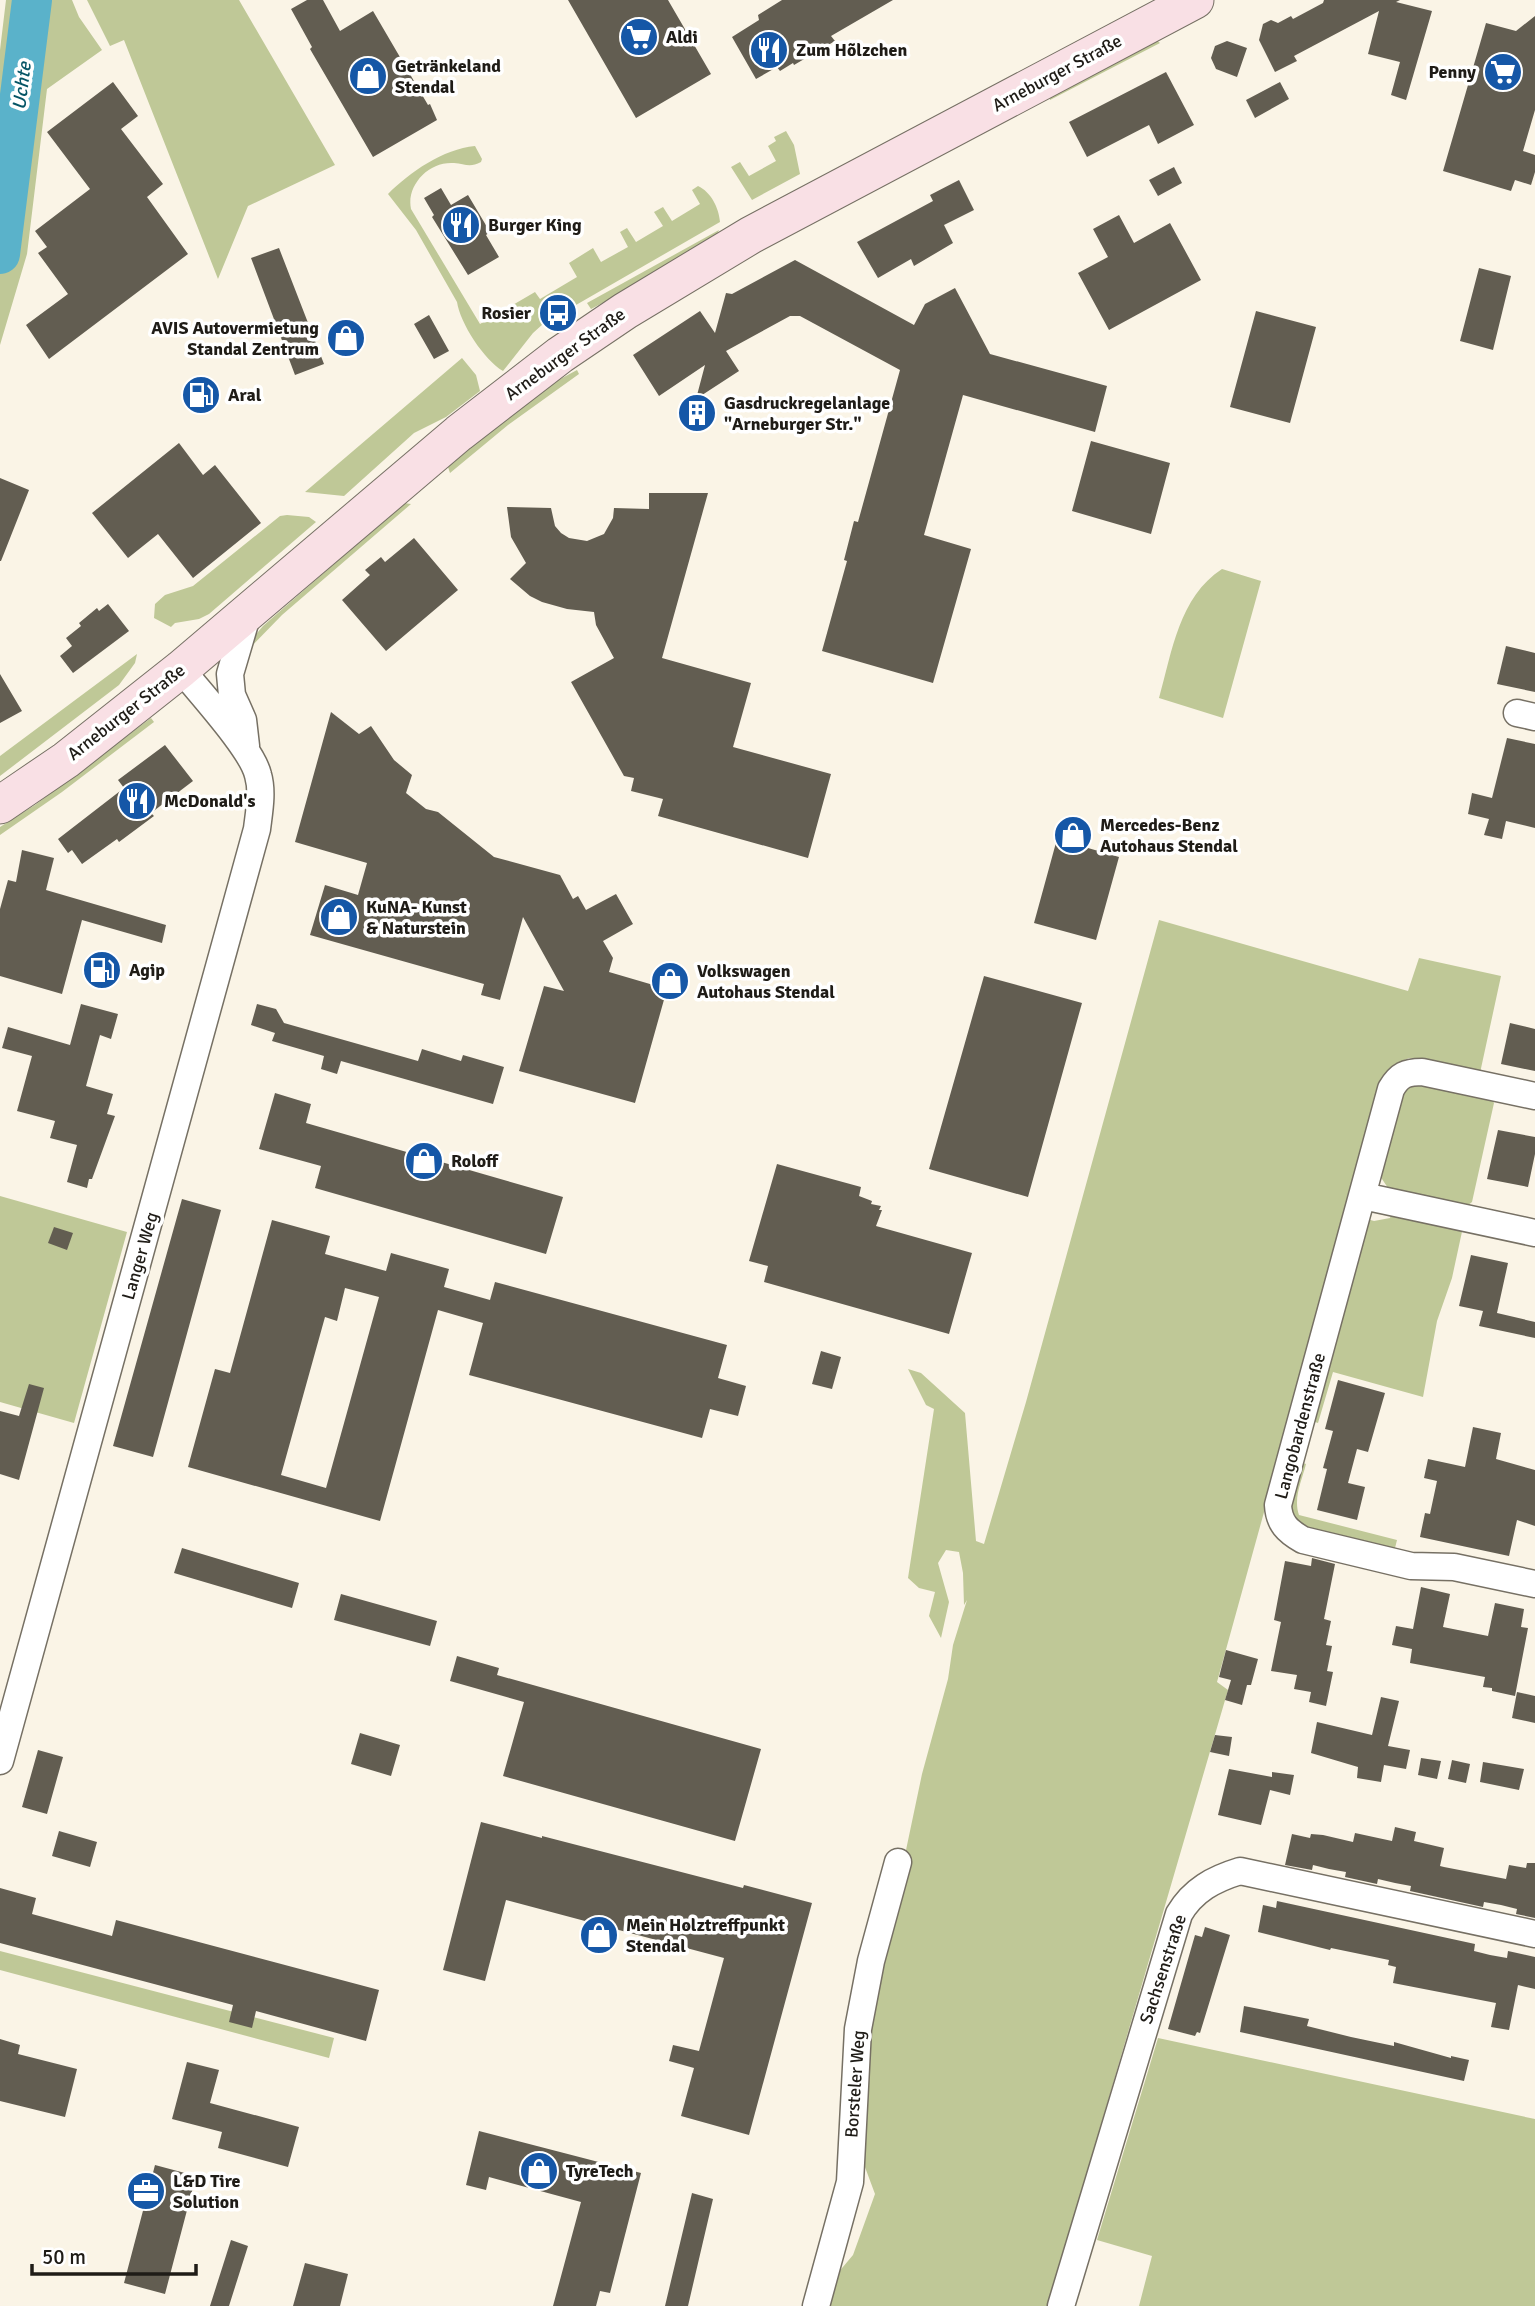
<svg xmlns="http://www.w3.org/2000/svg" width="1535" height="2306" font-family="Signika,sans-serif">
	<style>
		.green { fill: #bfc897 }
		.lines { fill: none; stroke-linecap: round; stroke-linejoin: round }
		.river { stroke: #5ab2ca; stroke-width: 40 }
		.building { fill: #625d51; fill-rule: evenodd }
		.street-casing { stroke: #767064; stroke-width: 29 }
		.secondary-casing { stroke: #767064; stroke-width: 39 }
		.street { stroke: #fff; stroke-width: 26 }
		.secondary { stroke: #f9e0e5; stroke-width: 37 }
		.labels { text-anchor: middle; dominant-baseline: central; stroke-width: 7; stroke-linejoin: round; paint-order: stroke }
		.poi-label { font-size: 18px; font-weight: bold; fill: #1f1c17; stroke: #fff; text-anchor: start }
		.street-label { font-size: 18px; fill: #1f1c17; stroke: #fff }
		.water-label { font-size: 19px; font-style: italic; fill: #065566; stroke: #fff }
	</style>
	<rect width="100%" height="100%" fill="#faf4e6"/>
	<path class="green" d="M6 0H72L79 17 102 50 47 89 27 254 0 345V50Z
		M87 0H239L335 165 248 206 218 279 124 40 110 46Z
		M1154 38 1160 43 1050 100 1049 92Z
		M786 131 794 145 800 174 752 200 731 167 740 162 749 176 776 161 768 146 776 141 774 137Z
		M475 146 482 159 481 162C470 168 465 164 454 163 429 161 406 185 411 209L480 324 535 292 540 299 577 277 569 263 593 248 601 262 628 247 620 232 627 228 636 242 663 226 654 212 663 207 672 221 700 204 692 190 698 186C711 192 719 208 720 222L543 324 533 333 503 371C484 360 460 323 457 302L416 230 388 194C410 172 443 149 475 146Z
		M719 230 717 234 637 285 591 309 587 303Z
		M462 358 476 375 480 391 446 417 414 433 344 496 305 492Z
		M577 370 579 374 508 425 450 473 448 467 451 459 540 390Z
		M404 503 411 504 282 615 249 649 248 644 263 626Z
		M287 515 309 517 316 522 209 614 199 619 175 623 171 627 154 618 155 604 165 595 193 586 280 516Z
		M1222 569 1261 581 1223 718 1159 698C1172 652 1179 597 1222 569Z
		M137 654 135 663 119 685 0 776V756Z
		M151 718 154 722 62 792 0 835V827L35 805Z
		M1159 920 1408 991 1419 958 1501 976 1480 1073 1409 1058 1395 1064 1385 1075 1217 1682 1228 1690 1048 2306H828L832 2280 853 2255 875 2194 859 2151 865 2045 922 1774 948 1679 953 1645 967 1600 964 1605 963 1573 959 1552 946 1550 938 1563 949 1602 941 1638 929 1616 935 1592 919 1588 908 1578 934 1409 926 1405 908 1369 921 1373 965 1413 976 1541 984 1544 1026 1402Z
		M1414 1082 1490 1096 1494 1103 1472 1202 1466 1207 1395 1192 1388 1188 1380 1176 1401 1093Z
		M0 1196 127 1232 74 1423 0 1402Z
		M1392 1211 1463 1227 1452 1278 1437 1321 1423 1397 1333 1372 1318 1423 1312 1421 1367 1219 1374 1221 1390 1218Z
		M1300 1462 1306 1464C1302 1480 1293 1498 1299 1515L1397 1540 1394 1552 1307 1530 1295 1520 1290 1509Z
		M0 1951 334 2038 329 2058 0 1970Z
		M1158 2038 1535 2119V2306H1139L1152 2256 1097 2240Z"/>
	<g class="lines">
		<path class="river" d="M0 254 32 0"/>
	</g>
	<path class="building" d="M307 0H323L340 31 373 11 428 105 430 104 437 120 373 157 310 49 312 47 291 9Z
		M568 0H668L711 74 636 118Z
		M782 0H893L831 36 835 41 794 65 793 63 780 71 777 67 756 79 732 37 759 20 758 15Z
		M1324 0H1400L1396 2 1432 11 1406 100 1391 95 1400 62 1368 54 1379 11 1294 56 1297 61 1275 72 1259 40 1263 24 1271 20 1278 23 1291 16 1293 19 1323 3Z
		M1535 16V110L1523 151 1535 155V172L1531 185 1515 180 1511 191 1443 171 1486 23 1516 31Z
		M1227 41 1247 48 1237 77 1216 69 1211 58 1215 46Z
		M1166 72 1194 125 1158 144 1149 125 1087 157 1069 122Z
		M113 82 138 116 121 129 163 184 147 197 188 254 49 359 26 325 68 294 38 253 47 247 35 231 90 189 47 132Z
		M1280 82 1289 99 1255 118 1246 100Z
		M1174 167 1182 183 1158 196 1149 180Z
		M959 180 974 210 944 225 953 243 914 266 911 259 878 278 857 242 933 201 930 195Z
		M441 188 451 205 468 195 490 232 486 235 499 257 468 275 432 217 434 215 424 198Z
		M1119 215 1134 243 1170 223 1201 280 1109 330 1078 273 1108 257 1093 229Z
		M279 248 324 364 295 375 251 258Z
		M795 260 914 325 925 304 955 288 990 354 1107 386 1095 432 963 395 924 535 971 549 933 683 822 651 847 561 844 560 854 521 858 522 900 370 800 316H790L726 351 739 371 696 399 705 365 659 396 633 355 700 311 715 333 726 293 732 294Z
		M1479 268 1511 276 1493 350 1460 341Z
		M1256 311 1316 327 1290 423 1230 407Z
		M429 315 449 351 434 359 414 324Z
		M1091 441 1170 463 1151 534 1072 511Z
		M179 443 203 475 215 465 261 523 193 578 158 534 128 558 92 513Z
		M0 478 29 490 1 561H0Z
		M649 493H708L662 658 751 683 733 747 831 774 808 858 658 816 663 799 631 791 634 778 624 776 571 682 614 658 596 625 594 612 567 609 542 602 530 596 510 579 526 563 511 537 507 507 551 508 555 526 561 533 569 538 587 541 604 534 613 518 614 508 649 509Z
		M414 538 458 590 386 651 342 600 370 575 365 570 381 557 385 562Z
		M108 604 129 631 73 673 60 656 72 646 66 638 81 626 79 623 97 608 99 611Z
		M1506 646 1535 653V692L1497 684Z
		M0 674 22 711 0 723Z
		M331 712 359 734 371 726 394 760 412 775 406 793 426 809 438 812 494 857 560 875 573 899 578 896 586 910 616 894 633 924 603 941 613 958 609 972 667 989 635 1103 519 1071 544 986 564 991 523 917 500 1000 481 995 484 984 310 935 325 885 358 895 367 863 295 842Z
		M1507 738 1535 744V828L1506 821 1502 839 1484 835 1489 819 1468 814 1472 793 1492 798Z
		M165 745 193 781 151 813 154 816 119 842 117 839 82 864 72 850 68 853 58 839 124 788 118 780Z
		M1057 839 1119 857 1096 940 1034 923Z
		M22 850 54 858 46 890 166 925 162 943 82 920 62 994 0 976V909L8 880 16 882Z
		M984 976 1082 1003 1028 1197 929 1169Z
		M81 1004 118 1014 111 1039 100 1035 86 1086 113 1094 107 1114 115 1116 92 1179H89L87 1188 67 1182 77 1145 50 1138 55 1121 17 1111 32 1056 2 1048 8 1027 70 1045Z
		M257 1004 276 1009 284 1023 418 1061 422 1049 461 1061 463 1055 504 1067 493 1104 341 1061 337 1074 321 1069 324 1056 272 1041 275 1033 251 1025Z
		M1510 1023 1535 1029V1071L1501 1064Z
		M275 1093 311 1104 306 1123 563 1197 546 1254 315 1188 321 1166 259 1149Z
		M1498 1130 1535 1137V1154L1528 1187 1487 1179Z
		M777 1164 861 1187 859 1196 872 1201 871 1204 881 1206 879 1210H882L876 1226 972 1253 949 1334 764 1282 768 1266 749 1261Z
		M182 1199 221 1210 153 1457 113 1446Z
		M272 1220 330 1236 325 1254 386 1271 391 1253 449 1269 444 1287 490 1300 495 1282 727 1345 718 1378 746 1386 738 1416 710 1409 702 1438 469 1375 483 1323 438 1310 380 1521 188 1467 215 1369 230 1373ZM345 1288 379 1297 326 1488 281 1475 325 1317 337 1321Z
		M54 1227 73 1233 67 1250 48 1243Z
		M1471 1255 1508 1263 1497 1313 1535 1322V1338L1479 1326 1483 1311 1459 1306Z
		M821 1351 841 1357 832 1389 812 1384Z
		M1338 1380 1385 1393 1368 1452 1357 1449 1348 1483 1365 1487 1357 1520 1317 1510 1327 1469 1323 1468 1333 1431 1325 1429Z
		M29 1384 44 1388 19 1480 0 1474V1411L19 1416Z
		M1473 1427 1501 1433 1496 1459 1535 1470V1526L1517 1520 1509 1556 1420 1537 1425 1513 1430 1514 1437 1481 1424 1478 1428 1459 1465 1467Z
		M182 1548 299 1583 292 1608 174 1573Z
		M1312 1558 1335 1564 1324 1619 1331 1621 1326 1645 1332 1646 1327 1671 1333 1672 1326 1706 1309 1702 1311 1692 1294 1689 1297 1675 1271 1671 1281 1622 1274 1620 1285 1561 1311 1566Z
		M1421 1587 1450 1594 1443 1627 1488 1636 1495 1603 1524 1609 1521 1627 1528 1628 1515 1696 1492 1691V1688L1483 1687 1485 1677 1410 1663 1412 1649 1392 1645 1396 1626 1413 1629Z
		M341 1594 437 1621 430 1646 334 1620Z
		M1226 1650 1258 1659 1251 1685H1247L1242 1705 1225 1700 1231 1680 1219 1677Z
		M457 1656 499 1668 497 1675 761 1749 735 1841 503 1776 524 1702 450 1681Z
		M1517 1692 1535 1696V1723L1512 1718Z
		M1381 1697 1399 1701 1388 1746 1410 1750 1406 1769 1384 1765 1381 1782 1357 1778 1358 1767 1311 1753 1317 1722 1372 1735Z
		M360 1733 400 1745 391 1776 351 1764Z
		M1215 1735 1232 1737 1229 1756 1210 1752Z
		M38 1750 63 1757 47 1814 22 1807Z
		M1421 1758 1441 1761 1437 1779 1418 1775Z
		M1452 1760 1470 1764 1466 1783 1448 1779Z
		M1483 1762 1524 1769 1519 1790 1480 1782Z
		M1229 1769 1272 1777V1772L1294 1775 1290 1795 1270 1790 1261 1825 1218 1815Z
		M481 1822 542 1838V1836L743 1888 744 1885 812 1903 749 2135 681 2116 694 2068 669 2061 673 2045 699 2051 724 1958 506 1900 485 1981 443 1970Z
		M1395 1827 1416 1832 1414 1841 1444 1848 1440 1866 1444 1867 1506 1879 1509 1865 1526 1868 1527 1863H1535V1918L1516 1914 1517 1909 1501 1905 1484 1902 1483 1907 1410 1891 1411 1886 1395 1883 1378 1879 1377 1884 1345 1877 1346 1872 1329 1869 1313 1865 1312 1870 1285 1865 1292 1834 1310 1838 1311 1834 1323 1835 1353 1842 1355 1833 1392 1841Z
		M59 1831 97 1842 90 1867 52 1856Z
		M0 1888 36 1898 32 1914 112 1936 116 1920 379 1990 366 2041 256 2011 252 2028 229 2022 233 2005 0 1943Z
		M1277 1901 1475 1944 1474 1951 1490 1955 1507 1958 1508 1951 1535 1957V1989L1518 1985 1509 2030 1491 2027 1496 2003 1393 1983 1396 1967 1388 1965 1389 1960 1331 1948 1330 1950 1258 1932 1263 1905 1276 1908Z
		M1205 1927 1230 1935 1200 2033 1197 2032 1195 2036 1168 2029 1195 1935 1202 1937Z
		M1244 2006 1309 2019 1307 2026 1351 2037 1394 2046V2042L1451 2058V2056L1469 2060 1464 2081 1240 2032Z
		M0 2039 20 2045 18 2054 77 2069 65 2117 0 2101Z
		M187 2062 219 2070 210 2103 299 2127 288 2167 218 2148 222 2132 172 2119Z
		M479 2131 641 2173 610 2293 600 2291 596 2306H553L581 2202 489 2177 486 2190 466 2185Z
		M155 2165 196 2176 165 2294 124 2283Z
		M692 2193 713 2199 688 2306H665Z
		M231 2240 248 2246 229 2306H210Z
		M305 2263 348 2274 340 2306H293Z"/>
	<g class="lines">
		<defs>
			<path id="street" d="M1517 713 1535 717
				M246 746 243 720 232 695 230 674 248 613
				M1535 1096 1422 1072C1406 1072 1399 1075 1391 1089L1278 1505C1279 1523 1287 1531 1303 1540L1411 1566 1454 1567 1535 1584
				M1363 1196 1535 1233
				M0 1761 257 829C259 812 263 792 258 775 252 749 200 693 181 669
				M816 2306 850 2182 858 2029 871 1961 898 1862
				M1061 2306 1179 1914C1193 1890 1214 1879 1240 1871L1535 1934"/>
			<path id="secondary" d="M0 805 66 760 181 669 459 433 560 355 625 311 751 235 1195 0"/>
		</defs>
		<use href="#street" class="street-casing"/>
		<use href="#secondary" class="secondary-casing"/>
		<use href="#street" class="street"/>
		<use href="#secondary" class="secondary"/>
	</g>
	<defs>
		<symbol id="supermarket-disc" viewBox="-11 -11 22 22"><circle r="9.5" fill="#1557a7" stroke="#fff"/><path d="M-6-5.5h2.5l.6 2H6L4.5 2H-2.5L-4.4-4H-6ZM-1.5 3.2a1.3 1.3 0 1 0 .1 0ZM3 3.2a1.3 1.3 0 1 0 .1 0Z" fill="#fff"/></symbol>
		<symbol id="restaurant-disc" viewBox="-11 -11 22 22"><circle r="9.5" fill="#1557a7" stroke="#fff"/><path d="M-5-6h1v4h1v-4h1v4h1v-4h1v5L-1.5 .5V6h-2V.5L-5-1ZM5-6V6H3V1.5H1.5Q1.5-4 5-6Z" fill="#fff"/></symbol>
		<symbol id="shop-disc" viewBox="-11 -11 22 22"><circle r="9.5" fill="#1557a7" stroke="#fff"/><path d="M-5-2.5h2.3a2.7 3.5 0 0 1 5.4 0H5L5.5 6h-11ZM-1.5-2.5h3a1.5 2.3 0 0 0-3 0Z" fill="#fff"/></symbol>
		<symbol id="bus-disc" viewBox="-11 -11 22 22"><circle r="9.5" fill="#1557a7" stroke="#fff"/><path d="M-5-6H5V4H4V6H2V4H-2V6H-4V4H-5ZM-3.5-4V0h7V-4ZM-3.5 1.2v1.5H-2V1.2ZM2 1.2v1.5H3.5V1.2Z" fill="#fff"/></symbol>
		<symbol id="fuel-disc" viewBox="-11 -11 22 22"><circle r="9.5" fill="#1557a7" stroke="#fff"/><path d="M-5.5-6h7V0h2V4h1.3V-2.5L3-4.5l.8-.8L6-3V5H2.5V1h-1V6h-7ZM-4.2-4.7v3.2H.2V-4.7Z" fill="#fff"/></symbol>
		<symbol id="building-disc" viewBox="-11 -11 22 22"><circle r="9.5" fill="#1557a7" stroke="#fff"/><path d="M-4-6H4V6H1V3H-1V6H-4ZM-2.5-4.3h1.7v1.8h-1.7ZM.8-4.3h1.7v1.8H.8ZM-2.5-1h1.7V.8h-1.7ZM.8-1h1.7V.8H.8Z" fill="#fff"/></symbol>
		<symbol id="office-disc" viewBox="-11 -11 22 22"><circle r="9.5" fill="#1557a7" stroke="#fff"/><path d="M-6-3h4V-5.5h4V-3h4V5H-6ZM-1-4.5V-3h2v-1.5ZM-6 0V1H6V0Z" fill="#fff"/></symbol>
	</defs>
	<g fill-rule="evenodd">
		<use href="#supermarket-disc" x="617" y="15" width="44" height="44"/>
		<use href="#restaurant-disc" x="747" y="28" width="44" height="44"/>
		<use href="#supermarket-disc" x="1481" y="50" width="44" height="44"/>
		<use href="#shop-disc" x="346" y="54" width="44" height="44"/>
		<use href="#restaurant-disc" x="439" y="203" width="44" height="44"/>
		<use href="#bus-disc" x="536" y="291" width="44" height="44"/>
		<use href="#shop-disc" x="324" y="316" width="44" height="44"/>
		<use href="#fuel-disc" x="179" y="373" width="44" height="44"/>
		<use href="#building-disc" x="675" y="391" width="44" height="44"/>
		<use href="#restaurant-disc" x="115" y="779" width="44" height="44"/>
		<use href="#shop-disc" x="1051" y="813" width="44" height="44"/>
		<use href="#shop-disc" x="317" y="895" width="44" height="44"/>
		<use href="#fuel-disc" x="80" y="948" width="44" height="44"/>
		<use href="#shop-disc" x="648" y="959" width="44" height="44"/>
		<use href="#shop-disc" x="402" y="1139" width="44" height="44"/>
		<use href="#shop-disc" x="577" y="1913" width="44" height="44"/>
		<use href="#shop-disc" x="517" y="2149" width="44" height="44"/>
		<use href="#office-disc" x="124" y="2169" width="44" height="44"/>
	</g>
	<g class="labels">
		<g class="poi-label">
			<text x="666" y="37">Aldi</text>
			<text x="796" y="50">Zum Hõlzchen</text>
			<text x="395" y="66">Getränkeland<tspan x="395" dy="21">Stendal</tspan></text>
			<text x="1476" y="72" text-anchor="end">Penny</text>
			<text x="488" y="225">Burger King</text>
			<text x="531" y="313" text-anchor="end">Rosier</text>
			<text x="319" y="328" text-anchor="end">AVIS Autovermietung<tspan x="319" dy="21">Standal Zentrum</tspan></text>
			<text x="228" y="395">Aral</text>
			<text x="724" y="403">Gasdruckregelanlage<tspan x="724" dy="21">"Arneburger Str."</tspan></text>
			<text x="164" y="801">McDonald's</text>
			<text x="1100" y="825">Mercedes-Benz<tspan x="1100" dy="21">Autohaus Stendal</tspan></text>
			<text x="366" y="907">KuNA- Kunst<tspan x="366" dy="21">&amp; Naturstein</tspan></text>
			<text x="129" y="970">Agip</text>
			<text x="697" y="971">Volkswagen<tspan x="697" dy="21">Autohaus Stendal</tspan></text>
			<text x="451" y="1161">Roloff</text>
			<text x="626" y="1925">Mein Holztreffpunkt<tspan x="626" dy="21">Stendal</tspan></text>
			<text x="566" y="2171">TyreTech</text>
			<text x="173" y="2181">L&amp;D Tire<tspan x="173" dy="21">Solution</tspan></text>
		</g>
		<g class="street-label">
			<text transform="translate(1057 73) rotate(-28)">Arneburger Straße</text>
			<text transform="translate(565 354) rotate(-36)">Arneburger Straße</text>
			<text transform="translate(126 712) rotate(-38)">Arneburger Straße</text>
			<text transform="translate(140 1256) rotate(-74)">Langer Weg</text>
			<text transform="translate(1300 1426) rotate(-75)">Langobardenstraße</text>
			<text transform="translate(1163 1969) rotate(-72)">Sachsenstraße</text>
			<text transform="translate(855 2084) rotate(-86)">Borsteler Weg</text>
		</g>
		<g class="water-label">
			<text transform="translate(22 86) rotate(-83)">Uchte</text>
		</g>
	</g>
	<path d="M32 2264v10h164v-10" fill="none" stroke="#1f1c17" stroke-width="3.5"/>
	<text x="42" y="2264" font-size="21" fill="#1f1c17" stroke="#ffffff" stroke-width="5" paint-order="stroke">50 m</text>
</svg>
